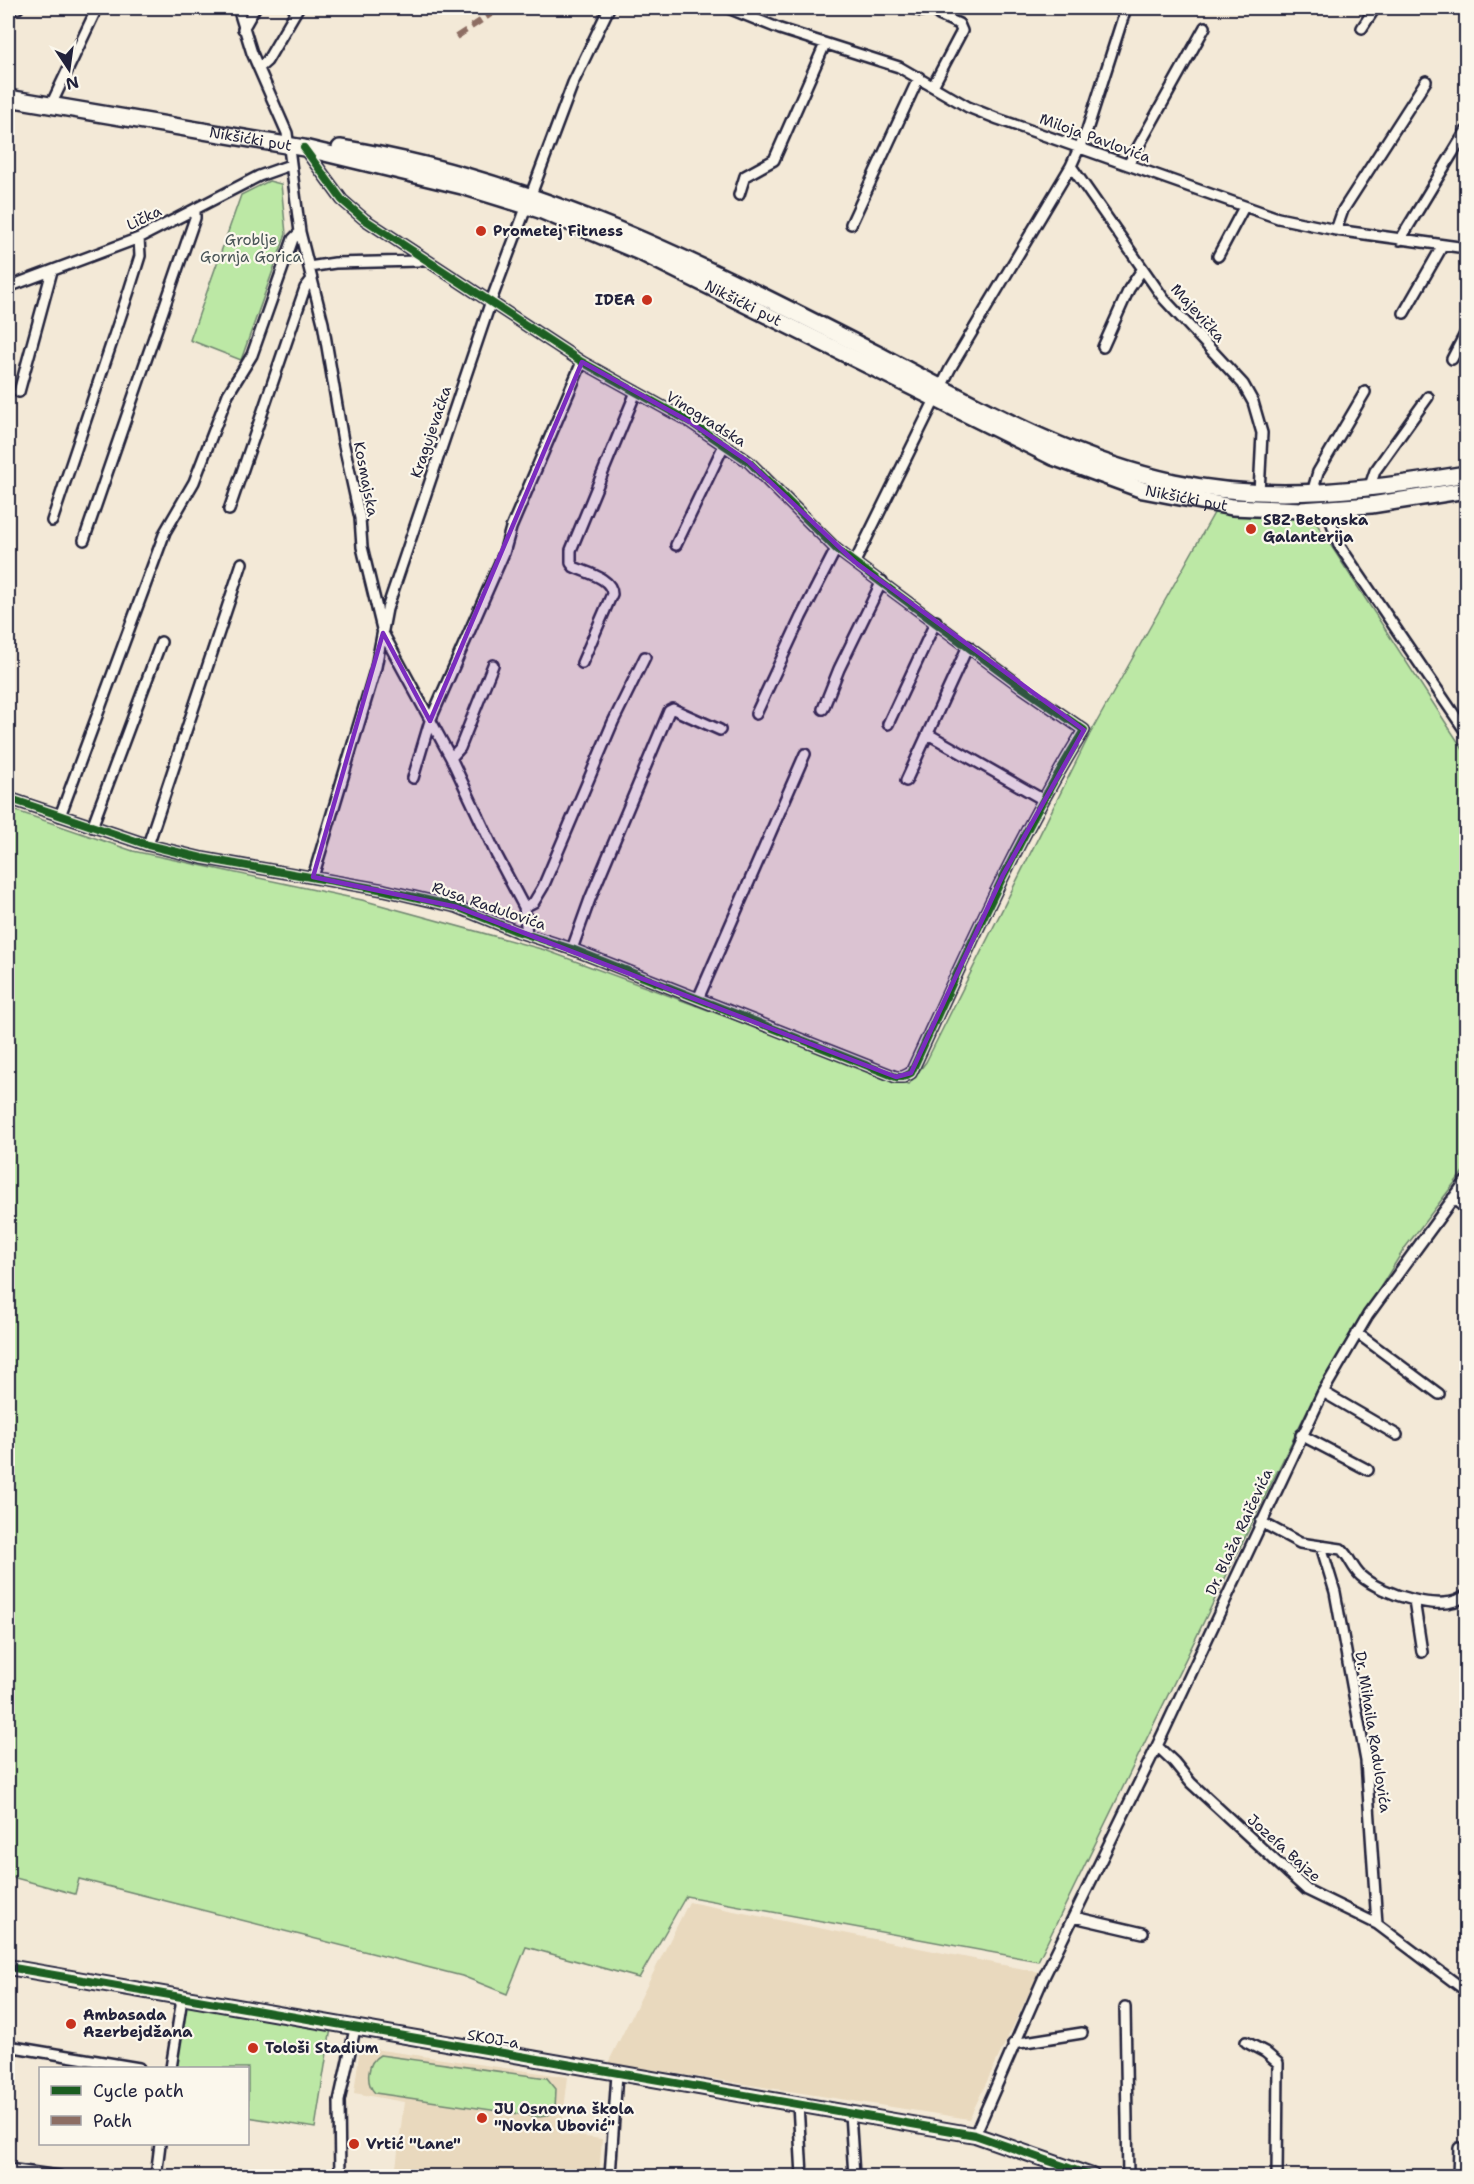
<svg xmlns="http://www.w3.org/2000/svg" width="1474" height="2184" font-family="'Shantell Sans',sans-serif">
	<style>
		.built { fill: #e9d9be }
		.green { fill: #bce8a5; stroke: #6f8570; stroke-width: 1.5 }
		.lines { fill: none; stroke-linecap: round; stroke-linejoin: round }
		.street-casing { stroke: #22223b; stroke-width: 14 }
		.secondary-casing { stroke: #22223b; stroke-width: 18 }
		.primary-casing { stroke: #22223b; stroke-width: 20 }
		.street { stroke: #fbf7ec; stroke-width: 9 }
		.secondary { stroke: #fbf7ec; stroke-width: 14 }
		.primary { stroke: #fbf7ec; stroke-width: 15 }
		.quiet { stroke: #8d6e63; stroke-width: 6; stroke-dasharray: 12 6; stroke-linecap: butt }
		.cycleway-casing { stroke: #fbf7ec; stroke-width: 11 }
		.cycleway { stroke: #1b5e20; stroke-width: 8 }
		.marked { fill: #7b2cbf; fill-opacity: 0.2; stroke: #7b2cbf; stroke-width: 4.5; stroke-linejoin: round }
		.poi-dot { fill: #c8321e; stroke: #fbf7ec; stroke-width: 2 }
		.labels { text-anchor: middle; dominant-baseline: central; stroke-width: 4.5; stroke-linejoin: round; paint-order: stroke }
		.street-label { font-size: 15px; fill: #22223b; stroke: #fbf7ec }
		.poi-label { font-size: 15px; font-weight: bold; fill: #22223b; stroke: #fbf7ec; text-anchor: start }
		.park-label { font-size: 15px; fill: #485456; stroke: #fbf7ec }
	</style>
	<rect width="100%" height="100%" fill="#f3e9d7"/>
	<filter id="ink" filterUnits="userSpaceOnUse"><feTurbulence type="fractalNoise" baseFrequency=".0167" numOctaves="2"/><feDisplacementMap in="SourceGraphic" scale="12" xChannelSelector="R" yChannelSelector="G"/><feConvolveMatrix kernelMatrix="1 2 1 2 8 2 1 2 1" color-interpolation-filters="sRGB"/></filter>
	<g filter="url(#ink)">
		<path class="built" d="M689 1902 1039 1972 969 2119 608 2063Z
			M360 2047 568 2077 561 2134 602 2139 599 2176H395L404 2102 354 2093Z"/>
		<path class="green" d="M269 181 281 184 286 234 241 360 190 340 241 195Z
			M1218 506 1306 507 1466 754V1168L1404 1249 1319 1386 1038 1961 686 1896 639 1978 526 1947 507 1994 462 1976 79 1879 75 1894 8 1876V808L133 851 362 900 545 950 909 1084 926 1062 1090 734Z
			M186 2005 331 2028 315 2128 248 2117V2068H176Z
			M380 2055 547 2078 556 2089 555 2109 546 2116 539 2117 375 2093C365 2083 367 2062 380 2055Z"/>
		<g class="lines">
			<defs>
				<path id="street" d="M238 8 252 53 287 133 300 232 323 323 343 441 360 518 362 547 383 633 451 758 497 856 524 907 527 934
					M728 8 780 29 899 67 968 107 998 119 1278 218 1336 230 1466 248
					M913 8 921 11
					M8 10 18 8
					M1362 28 1375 8
					M243 29 255 8
					M259 68 267 61 298 8
					M933 86 962 31 959 24 939 15
					M51 105 97 8
					M1128 165 1205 27
					M1071 166 1164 299 1243 384 1253 402 1262 433 1259 493
					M739 195 745 176 774 160 825 44
					M851 224 919 77
					M1336 230 1343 210 1426 81
					M1400 240 1466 131
					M1218 256 1244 207
					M309 267 335 263 418 261 425 259
					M8 287 139 238 259 176 290 165
					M8 294V301
					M1404 313 1443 245
					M1103 347 1129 289 1142 270
					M1452 359 1466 332
					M19 392 52 271
					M1369 489 1375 471 1428 397
					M1312 493 1318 472 1365 392
					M1327 509 1339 545 1466 732
					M229 510 305 288 312 279
					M52 521 129 291 140 256 139 238
					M84 540 195 218V209
					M676 545 724 445
					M855 562 950 369 1071 166 1087 130 1126 8
					M582 663 612 594C612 578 587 573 574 567L571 563V550L636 392
					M823 709 839 669 882 581
					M756 714 801 617 836 549
					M888 724 936 621
					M928 734 1042 799
					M451 758 460 748 493 665
					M413 778 430 721 504 553 511 528 582 362
					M906 781 968 646
					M8 798 148 845 202 858 384 890 457 907 516 931 572 949 896 1077H903L911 1073C965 956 1016 840 1084 730L1023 688 836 549 749 462 690 422 582 362 364 219 342 200 304 148
					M60 816 165 532 194 482 228 394 252 355 293 239 300 232
					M92 827 161 642
					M148 845 242 563
					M313 877 376 667 387 609 491 301 573 83 609 8
					M524 907 534 902 543 887 613 722 645 657
					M572 949 590 899 669 711 673 709 720 730
					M698 999 805 754
					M1453 1198 1466 1209
					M1357 1333 1439 1394
					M1323 1392 1397 1435
					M1301 1435 1368 1470
					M1261 1522 1300 1543 1341 1549C1350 1557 1352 1568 1361 1576 1381 1594 1445 1615 1466 1595
					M1321 1546 1335 1592 1366 1761 1377 1924
					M1414 1600 1422 1652
					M1157 1746 1174 1762 1191 1783 1307 1890 1377 1924 1466 1991
					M1074 1917 1143 1933
					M1125 2007 1128 2176
					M1246 2042 1265 2052 1278 2063 1277 2176
					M1013 2044 1082 2033
					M8 2046 139 2068
					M171 2068 182 1999
					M798 2104 802 2176
					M850 2113 854 2176
					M975 2135 1043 1979 1157 1746 1323 1392 1368 1315 1466 1181
					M8 2169 59 2176
					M156 2176 160 2144
					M340 2176 339 2101 355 2029
					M610 2176 617 2074
					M1055 2176V2164
					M1458 2176 1459 2148"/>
				<path id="secondary" d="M8 1967 975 2135 1092 2176"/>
				<g id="primary">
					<path id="s1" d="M8 98 304 148 462 186 540 210 640 252 1053 457 1143 490 1232 507 1301 510 1371 505 1466 490"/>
					<path d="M340 148C533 178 705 266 877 354 973 404 1067 459 1174 482 1272 503 1369 490 1466 474"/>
				</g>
			</defs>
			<use href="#street" class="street-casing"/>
			<use href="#secondary" class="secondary-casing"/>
			<use href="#primary" class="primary-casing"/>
			<use href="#street" class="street"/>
			<use href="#secondary" class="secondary"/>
			<use href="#primary" class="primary"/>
			<path class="quiet" d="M456 37 500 8"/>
			<defs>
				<path id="cycleway" d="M8 798 148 845 202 858 384 890 457 907 516 931 572 949 896 1077H903L911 1073C965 956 1016 840 1084 730L1023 688 836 549 749 462 690 422 582 362 364 219 342 200 304 148
					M8 1967 975 2135 1092 2176"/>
			</defs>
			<use href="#cycleway" class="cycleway-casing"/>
			<use href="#cycleway" class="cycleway"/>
		</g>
	</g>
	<path class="marked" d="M582 362 690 422 749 462 855 562 1084 730 1003 875 911 1073 896 1077 457 907 313 877 383 633 430 721Z"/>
	<g class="poi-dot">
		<circle cx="481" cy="231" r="6"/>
		<circle cx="647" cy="300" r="6"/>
		<circle cx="1251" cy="529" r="6"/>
		<circle cx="71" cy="2024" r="6"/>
		<circle cx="253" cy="2048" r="6"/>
		<circle cx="482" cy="2118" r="6"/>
		<circle cx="354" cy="2144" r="6"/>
	</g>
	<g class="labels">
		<g class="street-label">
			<text transform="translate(1095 138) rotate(20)">Miloja Pavlovića</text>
			<text stroke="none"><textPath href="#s1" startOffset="246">Nikšićki put</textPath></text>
			<text transform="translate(144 218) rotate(-26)">Lička</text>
			<text stroke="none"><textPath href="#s1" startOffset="768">Nikšićki put</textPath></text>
			<text transform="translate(1198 313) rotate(48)">Majevička</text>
			<text transform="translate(706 419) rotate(32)">Vinogradska</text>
			<text transform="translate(431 432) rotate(-71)">Kragujevačka</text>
			<text transform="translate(366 479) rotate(79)">Kosmajska</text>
			<text stroke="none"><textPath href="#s1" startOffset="1254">Nikšićki put</textPath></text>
			<text transform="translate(489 906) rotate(19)">Rusa Radulovića</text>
			<text transform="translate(1239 1532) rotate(-65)">Dr. Blaža Raičevića</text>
			<text transform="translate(1373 1732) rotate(81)">Dr. Mihaila Radulovića</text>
			<text transform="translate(1284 1848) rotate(42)">Jozefa Bajze</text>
			<text transform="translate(493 2039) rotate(10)">SKOJ-a</text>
		</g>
		<g class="poi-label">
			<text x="493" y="231">Prometej Fitness</text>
			<text x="635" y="300" text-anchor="end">IDEA</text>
			<text x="1263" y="520">SBZ Betonska<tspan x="1263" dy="17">Galanterija</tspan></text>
			<text x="83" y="2015">Ambasada<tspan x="83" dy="17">Azerbejdžana</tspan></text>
			<text x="265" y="2048">Tološi Stadium</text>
			<text x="494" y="2109">JU Osnovna škola<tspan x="494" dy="17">"Novka Ubović"</tspan></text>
			<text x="366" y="2144">Vrtić "Lane"</text>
		</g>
		<g class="park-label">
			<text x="251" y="240">Groblje<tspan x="251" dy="17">Gornja Gorica</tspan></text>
		</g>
	</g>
	<rect width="1474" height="2184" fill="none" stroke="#fbf7ec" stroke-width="30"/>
	<rect x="15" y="15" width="1444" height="2154" fill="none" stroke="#22223b" stroke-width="2" filter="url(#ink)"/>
	<rect x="39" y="2067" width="210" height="78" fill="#fbf7ec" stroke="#a4a2a5" stroke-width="1.5"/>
	<rect x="51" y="2086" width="30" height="9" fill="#1b5e20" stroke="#a4a2a5" stroke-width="1.5"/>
	<text x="93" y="2097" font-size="18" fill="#22223b">Cycle path</text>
	<rect x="51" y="2116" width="30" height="9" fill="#8d6e63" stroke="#a4a2a5" stroke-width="1.5"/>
	<text x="93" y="2127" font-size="18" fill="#22223b">Path</text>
	<g transform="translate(69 69) rotate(167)" stroke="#fbf7ec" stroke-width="4.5" paint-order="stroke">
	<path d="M0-4.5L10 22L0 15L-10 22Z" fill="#22223b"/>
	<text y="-9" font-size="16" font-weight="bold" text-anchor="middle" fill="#22223b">N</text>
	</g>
</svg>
